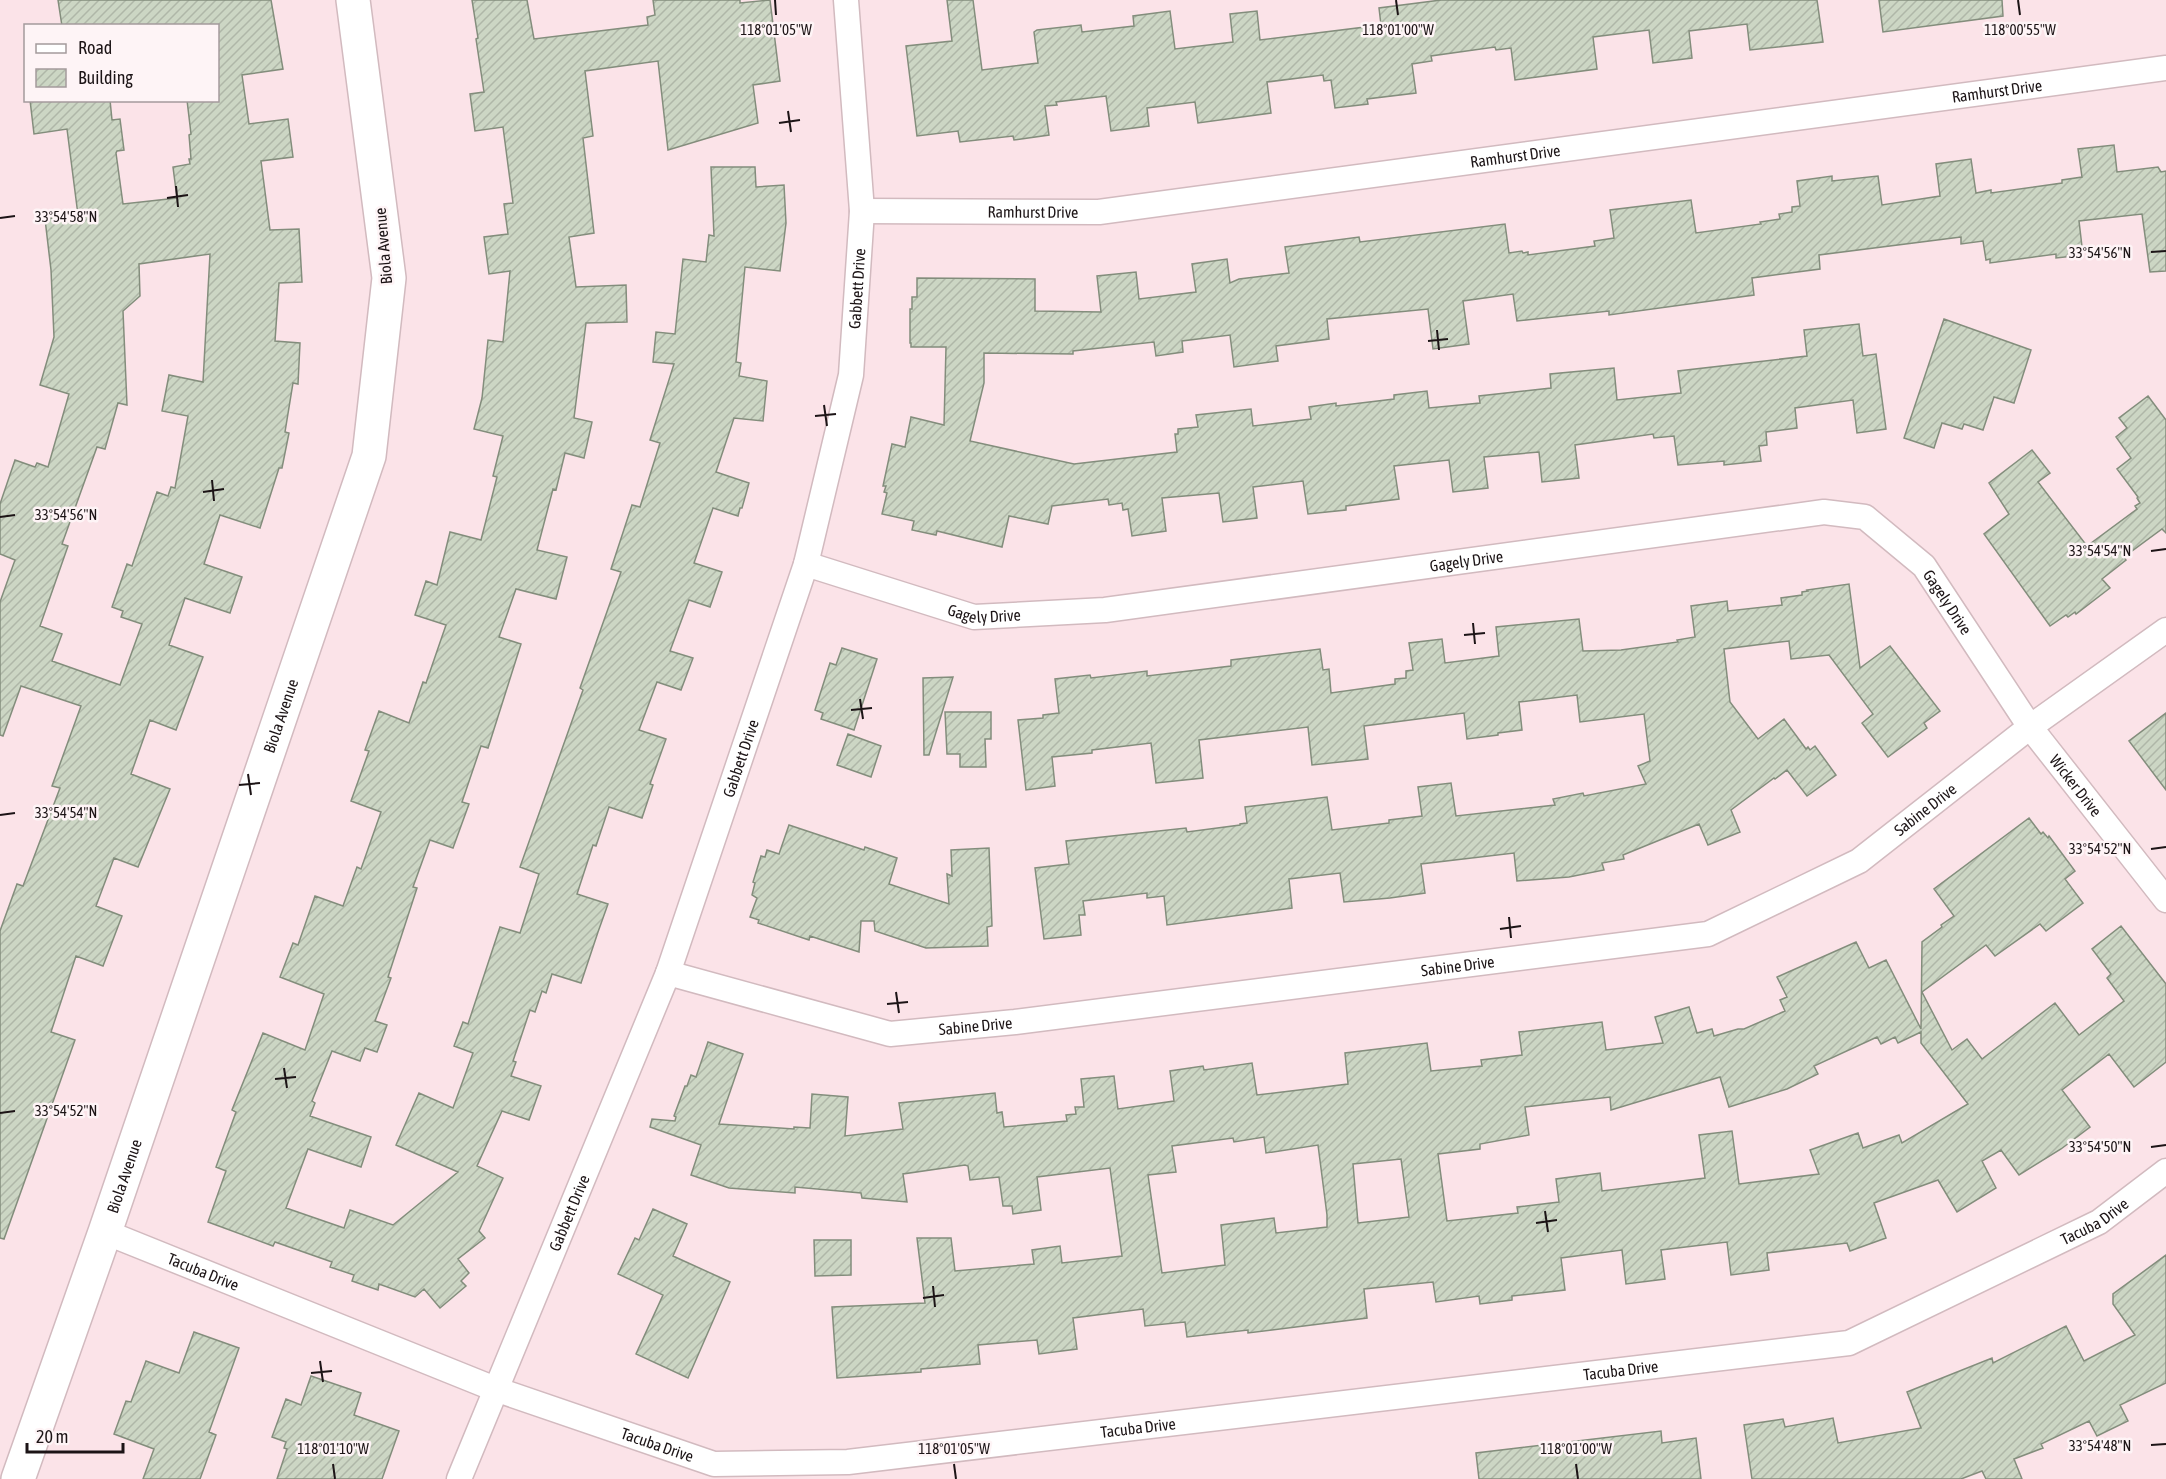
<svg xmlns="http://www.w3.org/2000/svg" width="2166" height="1479" font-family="'Asap Condensed',sans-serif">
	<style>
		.building { fill: url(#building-hatch); stroke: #838d7c; stroke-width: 1.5; fill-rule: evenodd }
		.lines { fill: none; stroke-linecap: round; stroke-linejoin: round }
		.street-casing { stroke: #d2babf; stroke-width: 27 }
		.secondary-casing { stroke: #d2babf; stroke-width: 36 }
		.street { stroke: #fff; stroke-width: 24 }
		.secondary { stroke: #fff; stroke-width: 33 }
		.ticks { fill: none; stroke: #1c1416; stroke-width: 2 }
		.labels { text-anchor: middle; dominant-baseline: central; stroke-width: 5; stroke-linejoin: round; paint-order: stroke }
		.street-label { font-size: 16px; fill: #1c1416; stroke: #fef4f6 }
		.ticks-label { font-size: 15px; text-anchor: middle; fill: #1c1416; stroke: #fef4f6; stroke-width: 5; stroke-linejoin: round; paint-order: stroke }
	</style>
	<defs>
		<pattern id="building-hatch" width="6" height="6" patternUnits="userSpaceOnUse" patternTransform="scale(1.5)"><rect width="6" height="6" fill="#ccd6c4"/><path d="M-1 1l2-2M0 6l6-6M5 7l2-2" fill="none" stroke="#afb7a8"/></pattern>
	</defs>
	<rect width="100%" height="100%" fill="#fbe3e8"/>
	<path class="building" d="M58 0H271L283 69 242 75 249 124 288 119 293 157 261 161 270 230 299 229 302 282 279 283 275 341 300 343 298 384 293 383 285 432 289 433 282 468H279L260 528 220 515 204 564 242 577 230 613 185 598 169 645 203 657 176 730 150 720 131 774 170 789 138 867 114 858 96 906 122 916 103 966 76 956 51 1032 75 1040 4 1239 0 1238V931L17 884 23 886 60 788 52 786 81 706 21 686 3 736 0 735V602L15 560 0 554V504L15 460 35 467 37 463 48 467 69 394 40 385 54 337 51 270 45 219 78 215 67 129 34 134 30 100H110L112 120 120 119 124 150 117 151 116 153 123 204 177 198 173 167 190 164 189 159H191L189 135 191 134 187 100H218V26H62ZM210 254 203 382 169 375 162 411 188 416 175 488 171 487 168 496 157 492 132 566 127 564 112 607 123 611 121 617 142 624 120 685 52 661 62 634 40 626 68 546 62 544 97 447 105 449 118 403 127 405 123 311 140 296 139 264Z
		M472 0H527L534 39 648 25 647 17 655 15 653 0H740V3L770 0 780 81 753 85 758 123 668 150 658 61 585 71 593 136 583 138 594 233 569 237 576 287 626 285 627 322 586 323 574 418 592 422 584 458 565 453 556 490 553 489 537 550 567 557 556 599 516 589 499 637 521 644 488 748 481 746 462 802 469 804 453 848 430 840 413 887 417 888 388 977 391 978 375 1021 387 1025 377 1052 365 1048 360 1061 332 1051 312 1101 315 1103 310 1116 371 1137 361 1167 308 1149 286 1208 344 1228 350 1210 393 1225 458 1172 396 1145 419 1093 453 1108 473 1053 454 1046 463 1022 468 1024 500 927 520 933 539 874 520 867 583 690 580 688 621 572 611 569 632 505 640 507 660 443 650 440 674 364 653 362 656 332 675 334 683 259 706 262 709 235 714 236 711 167H755L756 187 784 185 786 223 780 271 745 267 736 362 741 363 739 376 767 381 763 421 734 418 716 472 749 483 742 508H740L738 516 713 508 694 563 722 572 710 607 689 600 670 651 693 658 681 690 657 682 639 730 666 739 650 784 653 785 642 818 609 807 596 846 593 845 577 894 608 904 598 932 581 983 552 974 546 993 542 991 535 1012 530 1010 513 1061 516 1062 511 1076 541 1086 529 1120 502 1111 477 1166 503 1178 479 1231 485 1238 458 1259 469 1273 461 1281 466 1286 440 1308 424 1289 415 1297 379 1284 378 1290 352 1281 354 1275 330 1267 332 1262 275 1242 273 1246 208 1222 226 1171 216 1167 236 1112 232 1110 263 1033 305 1050 324 994 280 977 293 943 298 945 315 896 343 906 357 867 361 869 381 812 351 801 369 751 365 750 379 711 409 723 423 682 426 683 446 625 415 615 426 581 437 585 450 532 481 540 497 477 493 476 503 436 474 429 482 398 488 340 503 342 510 271 489 274 484 237 508 234 504 204 513 203 503 127 475 131 470 94 484 92 476 39 478 38Z
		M947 0H973L982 70 1038 63 1034 32 1037 30 1081 25 1082 32 1134 26 1133 16 1170 11 1175 49 1233 42 1230 14 1257 11 1260 40 1381 25 1379 8 1441 0H1817L1823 42 1750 50 1747 24 1689 31 1692 58 1653 63 1649 30 1593 37 1597 69 1515 80 1511 48 1496 50 1495 47 1431 56 1432 61 1412 64 1416 93 1367 99 1368 104 1335 108 1331 80 1324 81 1323 75 1267 82 1271 113 1198 123 1195 102 1147 108 1149 126 1111 131 1106 96 1056 102 1057 105 1045 106 1049 135 1014 140 1013 136 960 142 958 131 917 136 906 46 952 41Z
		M1879 0H2002L2003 16 1883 32Z
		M2114 145 2117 172 2158 167 2161 172 2166 171V271L2150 272 2142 214 2079 221 2083 255 2056 258V254L1990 263V259L1986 260 1983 241 1961 244V237L1953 238 1819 255 1820 269 1752 278 1754 295 1609 315V311L1517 321 1513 294 1463 301 1469 344 1433 349 1428 309 1327 319 1329 339 1276 346 1278 361 1234 367 1230 335 1182 341 1183 352 1156 356 1154 342 1073 351V354L984 353V383L970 441 1074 464 1177 452 1175 434H1178V429L1198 427 1196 415 1251 409 1253 426 1311 419 1309 407 1336 403V406L1394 399V395L1427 391 1429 408 1480 403 1479 396 1551 388 1550 374 1614 368 1617 400 1681 393 1678 371 1807 356 1804 330 1859 324 1863 356 1876 354 1886 429 1857 433 1853 400 1795 408 1797 428 1766 432 1767 445 1759 446 1761 461 1724 465V461L1678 465 1674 436 1654 438 1653 434 1575 445 1579 478 1542 482 1539 452 1484 457 1488 488 1453 492 1449 460 1394 466 1399 499 1346 506V510L1308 514 1303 481 1253 487 1257 518 1223 522 1219 493 1162 498 1166 531 1132 536 1128 509 1123 510 1122 503 1109 505 1108 499 1052 506 1048 524 1009 516 1002 547 937 531 936 535 912 530 914 521 882 514 887 493 884 492 886 486H883L892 444 905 447 911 417 944 425 946 347H911V343H910V309H912V297H917V278L1035 279V311L1101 312 1097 276 1136 272 1139 299 1196 292 1192 264 1227 259 1230 283 1239 279 1289 273 1285 247 1359 237 1360 242 1505 224 1509 253 1522 251 1523 253 1528 252V255L1595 246 1594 241 1614 238 1610 210 1691 200 1696 233 1761 224 1760 222 1780 219 1779 214 1792 212V207L1800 206 1797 181 1832 176V181L1878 176 1882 205 1940 196 1936 164 1971 159 1976 193 1991 190V193L2062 183V180L2082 177 2078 149Z
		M1944 319 2031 350 2014 403 1994 397 1983 430 1964 424 1962 429 1942 423 1934 448 1904 438Z
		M2148 396 2166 420V533L2162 529 2124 557 2126 560 2102 579 2110 588 2076 614 2075 612 2068 617 2066 615 2050 626 1984 534 2009 514 1989 483 2032 450 2050 473 2038 482 2087 546 2137 509 2135 506 2140 503 2137 498 2138 497 2117 469 2131 458 2116 437 2127 428 2119 418Z
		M1849 584 1860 668 1890 646 1940 711 1924 723 1927 728 1888 757 1862 723 1873 714 1829 655 1791 659 1789 641 1724 649 1730 702 1758 739 1784 719 1806 749 1808 747 1810 750 1815 746 1836 775 1807 796 1787 770 1775 779 1774 778 1731 810 1740 832 1708 845 1699 824 1623 855 1624 859 1602 863 1604 870 1569 877 1517 881 1514 853 1421 864 1425 893 1390 898 1344 902 1340 873 1289 879 1292 908 1167 925 1164 896 1147 898V893L1083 901 1085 915H1079L1081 935 1044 939 1035 868 1069 864 1066 841 1186 828 1187 832 1240 825V824L1247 823 1245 807 1327 797 1332 830 1389 823V820L1422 816 1418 787 1451 783 1456 816 1555 805 1553 799 1583 793 1584 796 1646 784 1638 766 1650 761 1644 714 1580 722 1577 695 1519 702 1522 730 1498 733V735L1467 739 1464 713 1364 726 1368 759 1312 765 1308 727 1199 740 1203 778 1156 783 1151 743 1092 750V753L1052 757 1055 786 1026 790 1018 720 1043 718V715L1059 713 1055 679 1090 675 1091 678 1147 671V676L1231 666V660L1320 649 1323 670 1329 669 1331 693 1395 684V679L1406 678V671L1413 670 1409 643 1442 639 1445 663 1499 656 1496 627 1579 619 1583 651 1621 650 1678 642 1677 640 1695 637 1691 606 1727 601 1728 611 1782 605 1781 598 1802 595V592L1808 591 1807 590Z
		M842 648 877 659 854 730 821 719 823 713 815 710 830 663 836 665Z
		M953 677 929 755H924L923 678Z
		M945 712H991V739H985L986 767H960V754H947Z
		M2166 713V790L2129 741Z
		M848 734 881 746 871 777 837 765Z
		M2029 818 2041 834 2043 832 2048 838 2049 836 2075 871 2065 879 2083 903 2046 931 2040 924 1995 956 1986 945 1922 992 1952 1050 1967 1039 1982 1059 2055 1003 2079 1035 2124 1001 2107 978 2111 974 2092 949 2121 926 2166 984V1062L2134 1087 2109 1054 2062 1090 2090 1127 2061 1149 2019 1175 2001 1150 1982 1161 1996 1188 1957 1212 1938 1180 1874 1203 1886 1238 1850 1251 1847 1243 1767 1253 1769 1270 1731 1275 1727 1242 1661 1250 1665 1279 1626 1284 1622 1250 1561 1258 1565 1290 1512 1296V1300L1480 1304 1479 1296 1436 1302 1433 1282 1364 1289 1367 1318 1248 1333V1330L1187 1337 1185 1322 1145 1326 1143 1309 1073 1318 1077 1349 1039 1354 1037 1340 978 1345 980 1364 921 1369V1372L837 1378 832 1307 925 1303 917 1238H951L955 1271 1034 1264 1032 1250 1060 1246 1062 1263 1122 1256 1110 1168 1037 1177 1041 1210 1013 1214 1012 1206H1003L999 1177 970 1180 968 1166 965 1165 903 1174 907 1202 862 1198 861 1193 795 1187V1193L729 1188 691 1175 701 1145 650 1127 652 1119 675 1121 676 1117 674 1116 685 1086H687L691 1075 696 1077 708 1042 743 1054 719 1124 794 1129V1127L810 1128 812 1094 848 1097 845 1136 903 1129 899 1103 995 1093 997 1113 1002 1112 1004 1127 1067 1121 1066 1115 1076 1114 1075 1107H1084L1081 1079 1114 1076 1118 1109 1174 1101 1170 1071 1203 1066 1204 1070 1252 1063 1257 1095 1348 1084 1345 1053 1427 1043 1431 1071 1482 1066 1481 1060 1522 1055 1519 1032 1602 1022 1606 1050 1663 1043 1655 1017 1689 1007 1697 1033 1712 1029 1714 1036 1738 1029H1744L1785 1011 1780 1000 1787 997 1777 977 1856 942 1869 968 1886 960 1921 1029 1922 942 1942 927 1941 925 1954 916 1934 889ZM1921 1032V1043L1968 1104 1902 1143 1899 1135 1863 1148 1858 1133 1810 1150 1819 1174 1739 1184 1732 1131 1699 1135 1705 1178 1602 1191 1600 1173 1556 1179 1559 1202 1517 1207 1518 1213 1447 1221 1438 1154 1480 1149V1144L1529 1135 1525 1107 1610 1097 1611 1110 1720 1077 1729 1107 1787 1089 1818 1074 1814 1066 1877 1037 1881 1044 1895 1037 1898 1043ZM1264 1137 1266 1153 1318 1145 1327 1215V1227L1276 1233 1274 1218 1221 1225 1225 1265 1162 1273 1148 1175 1176 1172 1172 1146 1233 1138 1234 1142ZM1401 1159 1409 1217 1358 1223 1353 1164Z
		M789 825 864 850 865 847 897 858 889 884 949 904 947 874 952 876 951 850 989 848 992 926 987 927 988 946 926 948 875 931 874 921H861L859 952 810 936 809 940 758 923 759 920 750 917 757 898 752 895 755 883 753 882 761 856 765 857 767 850 779 854Z
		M653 1209 687 1224 673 1256 730 1282 688 1378 636 1354 663 1295 618 1274 635 1238 639 1240Z
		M814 1240H851V1275L815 1276Z
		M2166 1255V1383L2120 1405 2128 1421 2097 1436 2089 1421 2041 1444 2043 1448 2014 1459 2022 1479H1986L1982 1471 1961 1479H1752L1744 1425 1783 1419 1785 1427 1833 1418 1838 1443 1921 1428 1907 1392 1992 1358 1993 1363 2066 1326 2084 1361 2135 1335 2113 1304V1294Z
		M194 1332 239 1348 209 1432 216 1435 200 1479H143L154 1449 114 1434 126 1401 131 1402 146 1361 179 1373Z
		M311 1376 361 1393 354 1415 399 1431 382 1479H277L287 1449 284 1448 286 1442 272 1437 286 1399 301 1405Z
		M1661 1431 1662 1443 1696 1438 1701 1479H1479L1476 1453Z"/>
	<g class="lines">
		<defs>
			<g id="street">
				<path id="s1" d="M862 211 1099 212 2166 68"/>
				<path id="s2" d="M806 564 974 617 1105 610 1824 512 1865 517 1924 566 2030 727 2166 900"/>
				<path id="s3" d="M668 973 890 1034 1015 1022 1708 934 1859 861 2030 727 2166 630"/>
				<path id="s4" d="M105 1232 495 1389 714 1464 848 1462 1849 1343 2099 1222 2166 1171"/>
				<path id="s5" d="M459 1479 668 973 806 564 851 375 862 211 846 0"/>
			</g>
			<g id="secondary">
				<path id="s6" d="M18 1479 105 1232 369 456 389 278 353 0"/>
			</g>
		</defs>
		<use href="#street" class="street-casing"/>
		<use href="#secondary" class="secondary-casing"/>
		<use href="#street" class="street"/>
		<use href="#secondary" class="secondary"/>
	</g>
	<path class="ticks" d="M775 0 776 15M1396 0 1398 15M2018 0 2020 15M788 111 791 132M779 123 800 120M176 186 178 207M167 198 188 195M0 218 15 216M2151 252 2166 251M1437 330 1439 350M1428 341 1448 339M824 405 827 426M815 416 836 414M212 480 214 501M203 492 224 489M0 517 15 515M2151 551 2166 549M1473 623 1475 644M1464 635 1485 633M860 699 863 719M851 710 872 708M248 774 251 795M239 785 260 783M0 815 15 813M2151 849 2166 847M1509 917 1511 938M1500 929 1521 926M896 992 899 1013M887 1004 908 1002M284 1068 287 1088M275 1079 296 1077M0 1113 15 1111M2151 1147 2166 1145M1545 1211 1548 1232M1536 1223 1557 1220M933 1286 935 1307M923 1298 944 1295M320 1361 323 1382M311 1373 332 1371M2151 1445 2166 1444M333 1464 335 1479M954 1464 956 1479M1576 1464 1578 1479"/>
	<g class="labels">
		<g class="street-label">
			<text stroke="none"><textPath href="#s1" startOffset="1143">Ramhurst Drive</textPath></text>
			<text stroke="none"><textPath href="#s1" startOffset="657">Ramhurst Drive</textPath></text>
			<text stroke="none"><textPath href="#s1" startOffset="171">Ramhurst Drive</textPath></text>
			<text transform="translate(383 246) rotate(-95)">Biola Avenue</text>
			<text stroke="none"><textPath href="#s5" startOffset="1260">Gabbett Drive</textPath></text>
			<text stroke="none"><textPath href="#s2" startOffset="672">Gagely Drive</textPath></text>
			<text stroke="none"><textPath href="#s2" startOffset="1194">Gagely Drive</textPath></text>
			<text stroke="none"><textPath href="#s2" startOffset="186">Gagely Drive</textPath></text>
			<text stroke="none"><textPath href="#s6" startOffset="807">Biola Avenue</textPath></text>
			<text stroke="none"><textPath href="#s5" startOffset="774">Gabbett Drive</textPath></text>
			<text stroke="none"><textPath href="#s2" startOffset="1418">Wicker Drive</textPath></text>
			<text stroke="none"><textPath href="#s3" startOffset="1306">Sabine Drive</textPath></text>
			<text stroke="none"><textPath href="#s3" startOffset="802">Sabine Drive</textPath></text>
			<text stroke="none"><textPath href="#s3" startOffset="316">Sabine Drive</textPath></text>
			<text stroke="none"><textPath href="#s6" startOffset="321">Biola Avenue</textPath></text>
			<text stroke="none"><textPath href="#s5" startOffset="288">Gabbett Drive</textPath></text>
			<text stroke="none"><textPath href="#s4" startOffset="2068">Tacuba Drive</textPath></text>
			<text stroke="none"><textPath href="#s4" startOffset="106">Tacuba Drive</textPath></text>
			<text stroke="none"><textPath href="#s4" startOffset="1564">Tacuba Drive</textPath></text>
			<text stroke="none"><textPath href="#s4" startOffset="1078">Tacuba Drive</textPath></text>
			<text stroke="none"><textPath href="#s4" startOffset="592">Tacuba Drive</textPath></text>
		</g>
	</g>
	<g class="ticks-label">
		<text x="776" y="35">118°01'05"W</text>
		<text x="1398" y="35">118°01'00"W</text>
		<text x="2020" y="35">118°00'55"W</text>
		<text x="66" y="222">33°54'58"N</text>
		<text x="2100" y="258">33°54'56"N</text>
		<text x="66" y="520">33°54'56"N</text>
		<text x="2100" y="556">33°54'54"N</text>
		<text x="66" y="818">33°54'54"N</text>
		<text x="2100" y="854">33°54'52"N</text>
		<text x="66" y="1116">33°54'52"N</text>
		<text x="2100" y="1152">33°54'50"N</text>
		<text x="2100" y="1451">33°54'48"N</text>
		<text x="333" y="1454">118°01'10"W</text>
		<text x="954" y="1454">118°01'05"W</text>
		<text x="1576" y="1454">118°01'00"W</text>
	</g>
	<rect x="24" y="24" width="195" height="78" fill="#fef4f6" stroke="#a49a9c" stroke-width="1.5"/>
	<rect x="36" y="44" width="30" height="9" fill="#ffffff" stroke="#a49a9c" stroke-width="1.5"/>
	<text x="78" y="54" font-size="18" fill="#1c1416">Road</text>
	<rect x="36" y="69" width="30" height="18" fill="url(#building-hatch)" stroke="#a49a9c" stroke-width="1.5"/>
	<text x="78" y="84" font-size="18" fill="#1c1416">Building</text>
	<path d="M27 1443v9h96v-9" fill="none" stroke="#1c1416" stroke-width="3"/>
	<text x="36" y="1443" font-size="18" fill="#1c1416" stroke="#fef4f6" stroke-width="4.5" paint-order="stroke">20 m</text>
</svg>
